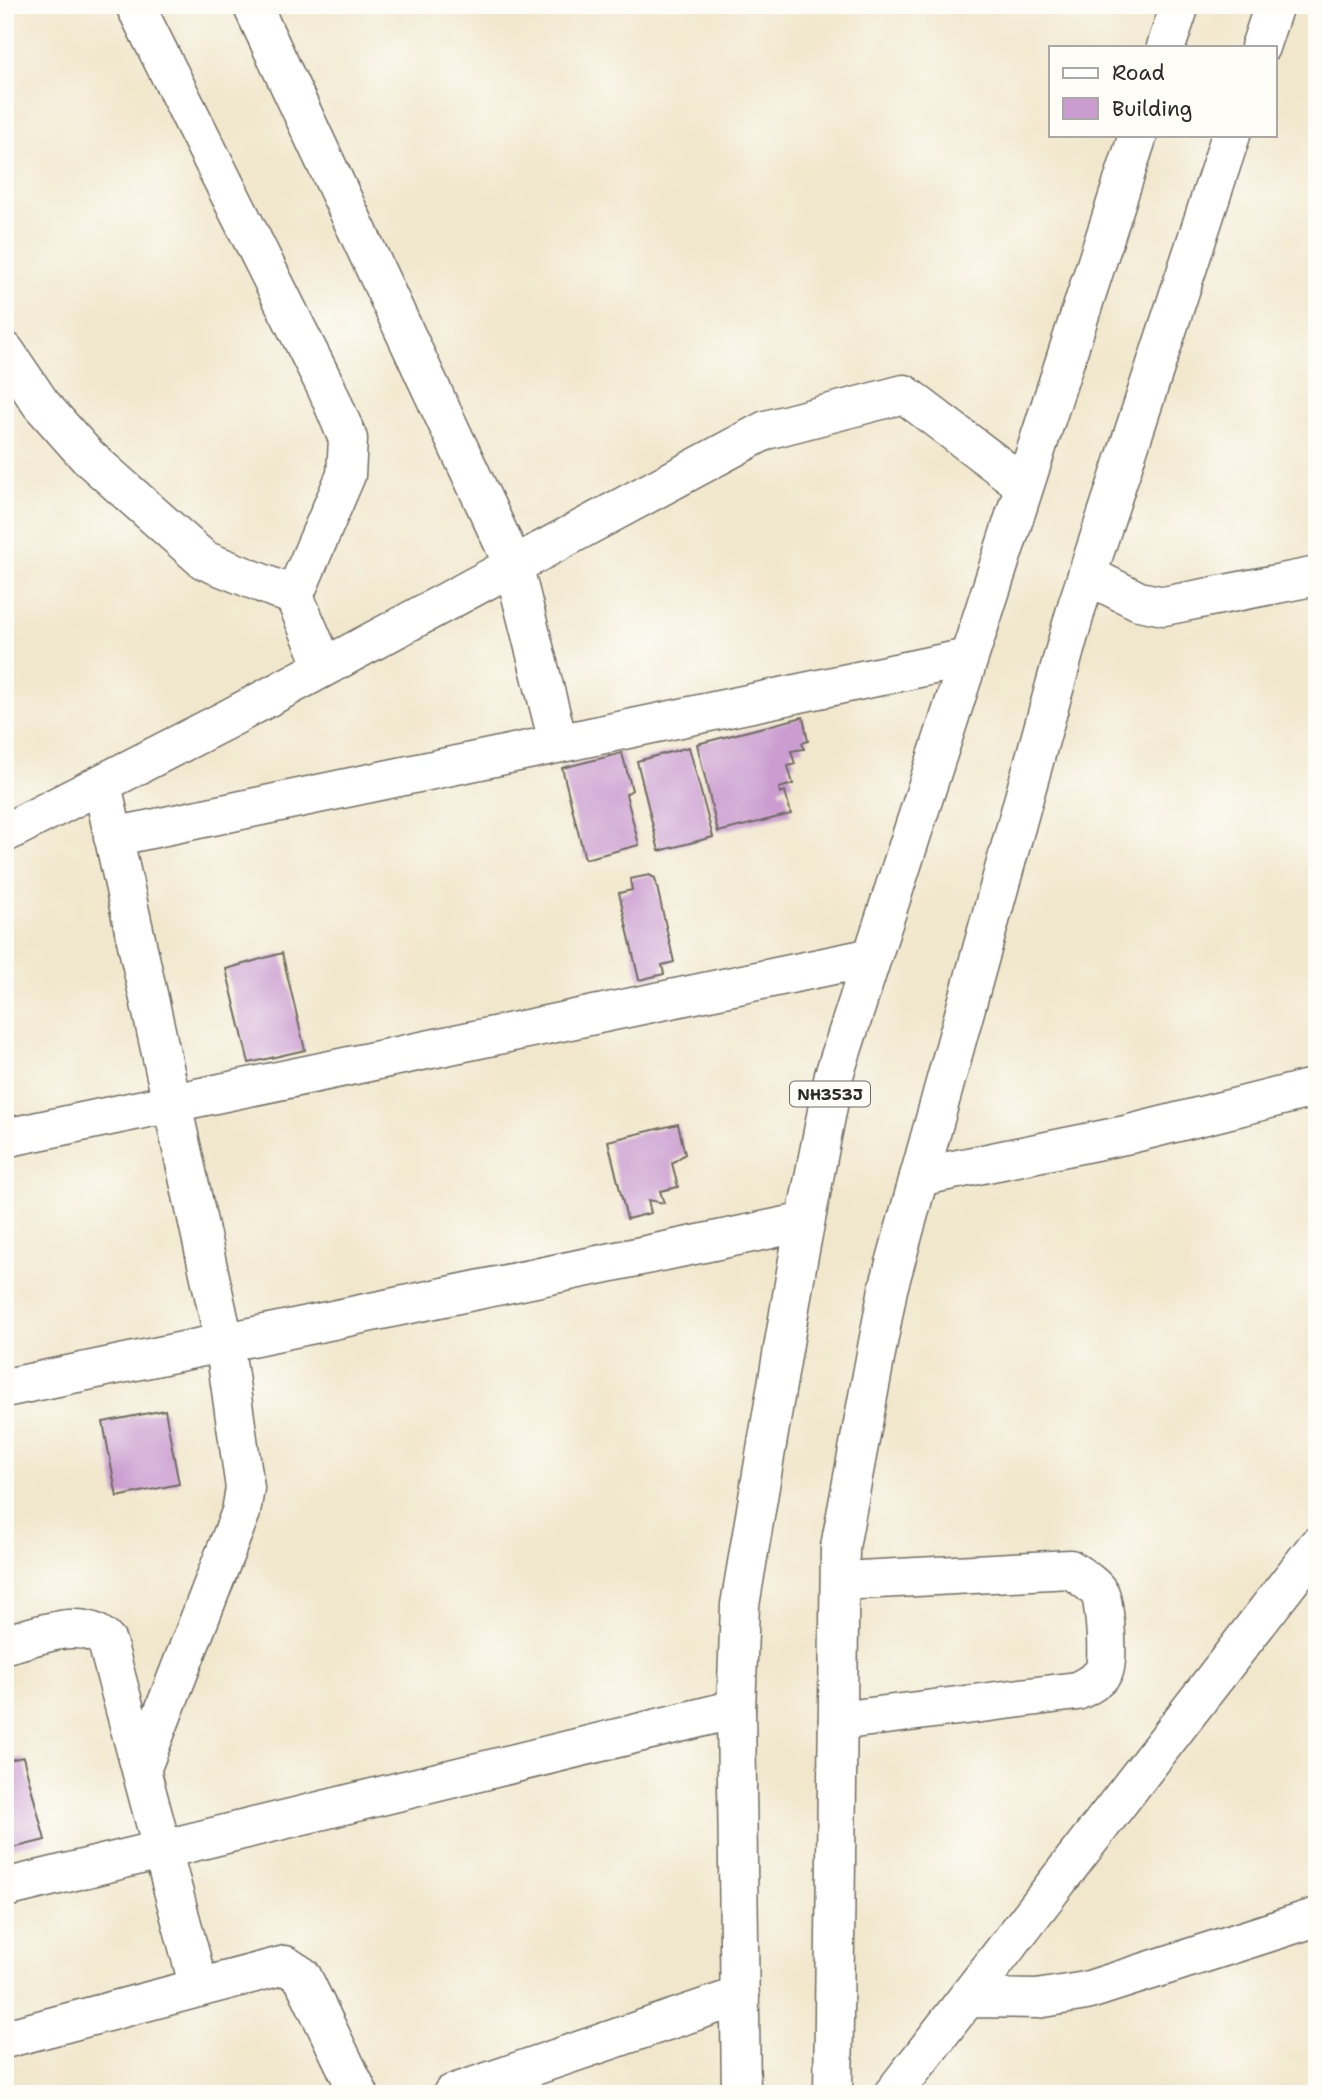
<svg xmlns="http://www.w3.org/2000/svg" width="1322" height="2099" font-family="'Shantell Sans',sans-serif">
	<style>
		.building { fill: #ca9cd0 }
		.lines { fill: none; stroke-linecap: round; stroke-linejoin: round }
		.minor-casing { stroke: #706d63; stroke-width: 41 }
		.highway-casing { stroke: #706d63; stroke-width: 41 }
		.minor { stroke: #fff; stroke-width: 38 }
		.highway { stroke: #fff; stroke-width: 38 }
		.labels { text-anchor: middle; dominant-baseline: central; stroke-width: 5; stroke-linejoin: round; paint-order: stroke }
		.shield { fill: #fdfcf7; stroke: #6a6a68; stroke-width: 2 }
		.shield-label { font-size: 16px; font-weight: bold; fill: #2b2b2b }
	</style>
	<rect width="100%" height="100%" fill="#fdfcf7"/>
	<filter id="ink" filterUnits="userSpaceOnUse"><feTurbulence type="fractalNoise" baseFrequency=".0143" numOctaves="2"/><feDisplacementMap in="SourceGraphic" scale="14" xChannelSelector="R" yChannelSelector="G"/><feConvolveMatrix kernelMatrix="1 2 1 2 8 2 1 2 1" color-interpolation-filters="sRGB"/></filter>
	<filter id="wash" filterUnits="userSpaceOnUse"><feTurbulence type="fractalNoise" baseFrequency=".00686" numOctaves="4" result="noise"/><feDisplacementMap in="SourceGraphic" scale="28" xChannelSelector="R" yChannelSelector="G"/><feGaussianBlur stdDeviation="1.57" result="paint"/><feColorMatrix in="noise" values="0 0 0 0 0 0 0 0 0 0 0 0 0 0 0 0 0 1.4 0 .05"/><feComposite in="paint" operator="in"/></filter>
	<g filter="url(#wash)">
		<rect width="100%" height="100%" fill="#f1e7cc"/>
		<g id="blocks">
			<path class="building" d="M803 717 808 741 802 743 804 749 791 751 795 764 788 766 793 784 779 788 780 793 785 791 791 814 718 832 697 744Z
				M689 747 713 837 659 851 637 761Z
				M622 753 632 790 626 794 639 845 585 859 562 768Z
				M649 875 655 878 674 962 662 965 664 974 639 980 619 893 632 890 630 879Z
				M282 953 305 1050 249 1063 226 969Z
				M678 1124 685 1154 672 1163 678 1187 660 1191 664 1203 648 1200 651 1213 627 1219 608 1141Z
				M165 1410 179 1484 117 1497 103 1422Z
				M23 1757 45 1840 5 1850V1761Z"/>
		</g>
	</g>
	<g filter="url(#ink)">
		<use href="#blocks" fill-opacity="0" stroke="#706d63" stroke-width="2"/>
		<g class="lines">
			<defs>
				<path id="minor" d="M135 5 326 387 348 439 346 475 294 596
					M252 5 513 564 558 742
					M5 351 41 404 87 456 204 560 294 596 324 666
					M1087 575 1139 601 1164 606 1317 576
					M102 784 224 1341 245 1488 241 1512 141 1770
					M5 833 226 720 766 430 904 394 1024 485
					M113 837 967 658
					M5 1138 872 957
					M919 1177 1130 1134 1317 1087
					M5 1388 805 1222
					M5 1644C36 1637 84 1615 107 1642L199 1988
					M838 1721 1077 1691C1087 1686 1098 1681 1104 1671 1109 1662 1105 1604 1100 1594 1094 1584 1080 1576 1070 1569L840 1581
					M5 1888 736 1709
					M970 1998 1037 1999 1086 1991 1317 1917
					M5 2039 285 1965 302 1976 359 2094
					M452 2094 740 1996
					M893 2094 1317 1546"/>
				<path id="highway" d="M1166 47 1180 5
					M1260 47 1274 5
					M741 2094 736 1709 740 1605 798 1260 834 1075 1138 135
					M833 2094 840 1547 888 1289 1077 606 1231 135"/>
			</defs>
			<use href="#minor" class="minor-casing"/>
			<use href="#highway" class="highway-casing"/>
			<use href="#minor" class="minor"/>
			<use href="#highway" class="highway"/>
		</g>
	</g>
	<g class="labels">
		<rect class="shield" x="790" y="1081.5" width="80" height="25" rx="5"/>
		<g class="shield-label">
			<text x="830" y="1094">NH353J</text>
		</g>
	</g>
	<rect width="1322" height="2099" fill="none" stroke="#fdfcf7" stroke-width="28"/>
	<rect x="1049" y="46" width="228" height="91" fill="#fdfcf7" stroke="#a9a8a5" stroke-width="2"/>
	<rect x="1063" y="68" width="35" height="10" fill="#ffffff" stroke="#a9a8a5" stroke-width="2"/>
	<text x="1112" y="80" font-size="21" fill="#2b2b2b">Road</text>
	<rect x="1063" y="98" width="35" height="21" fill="#ca9cd0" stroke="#a9a8a5" stroke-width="2"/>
	<text x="1112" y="116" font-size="21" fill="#2b2b2b">Building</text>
</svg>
